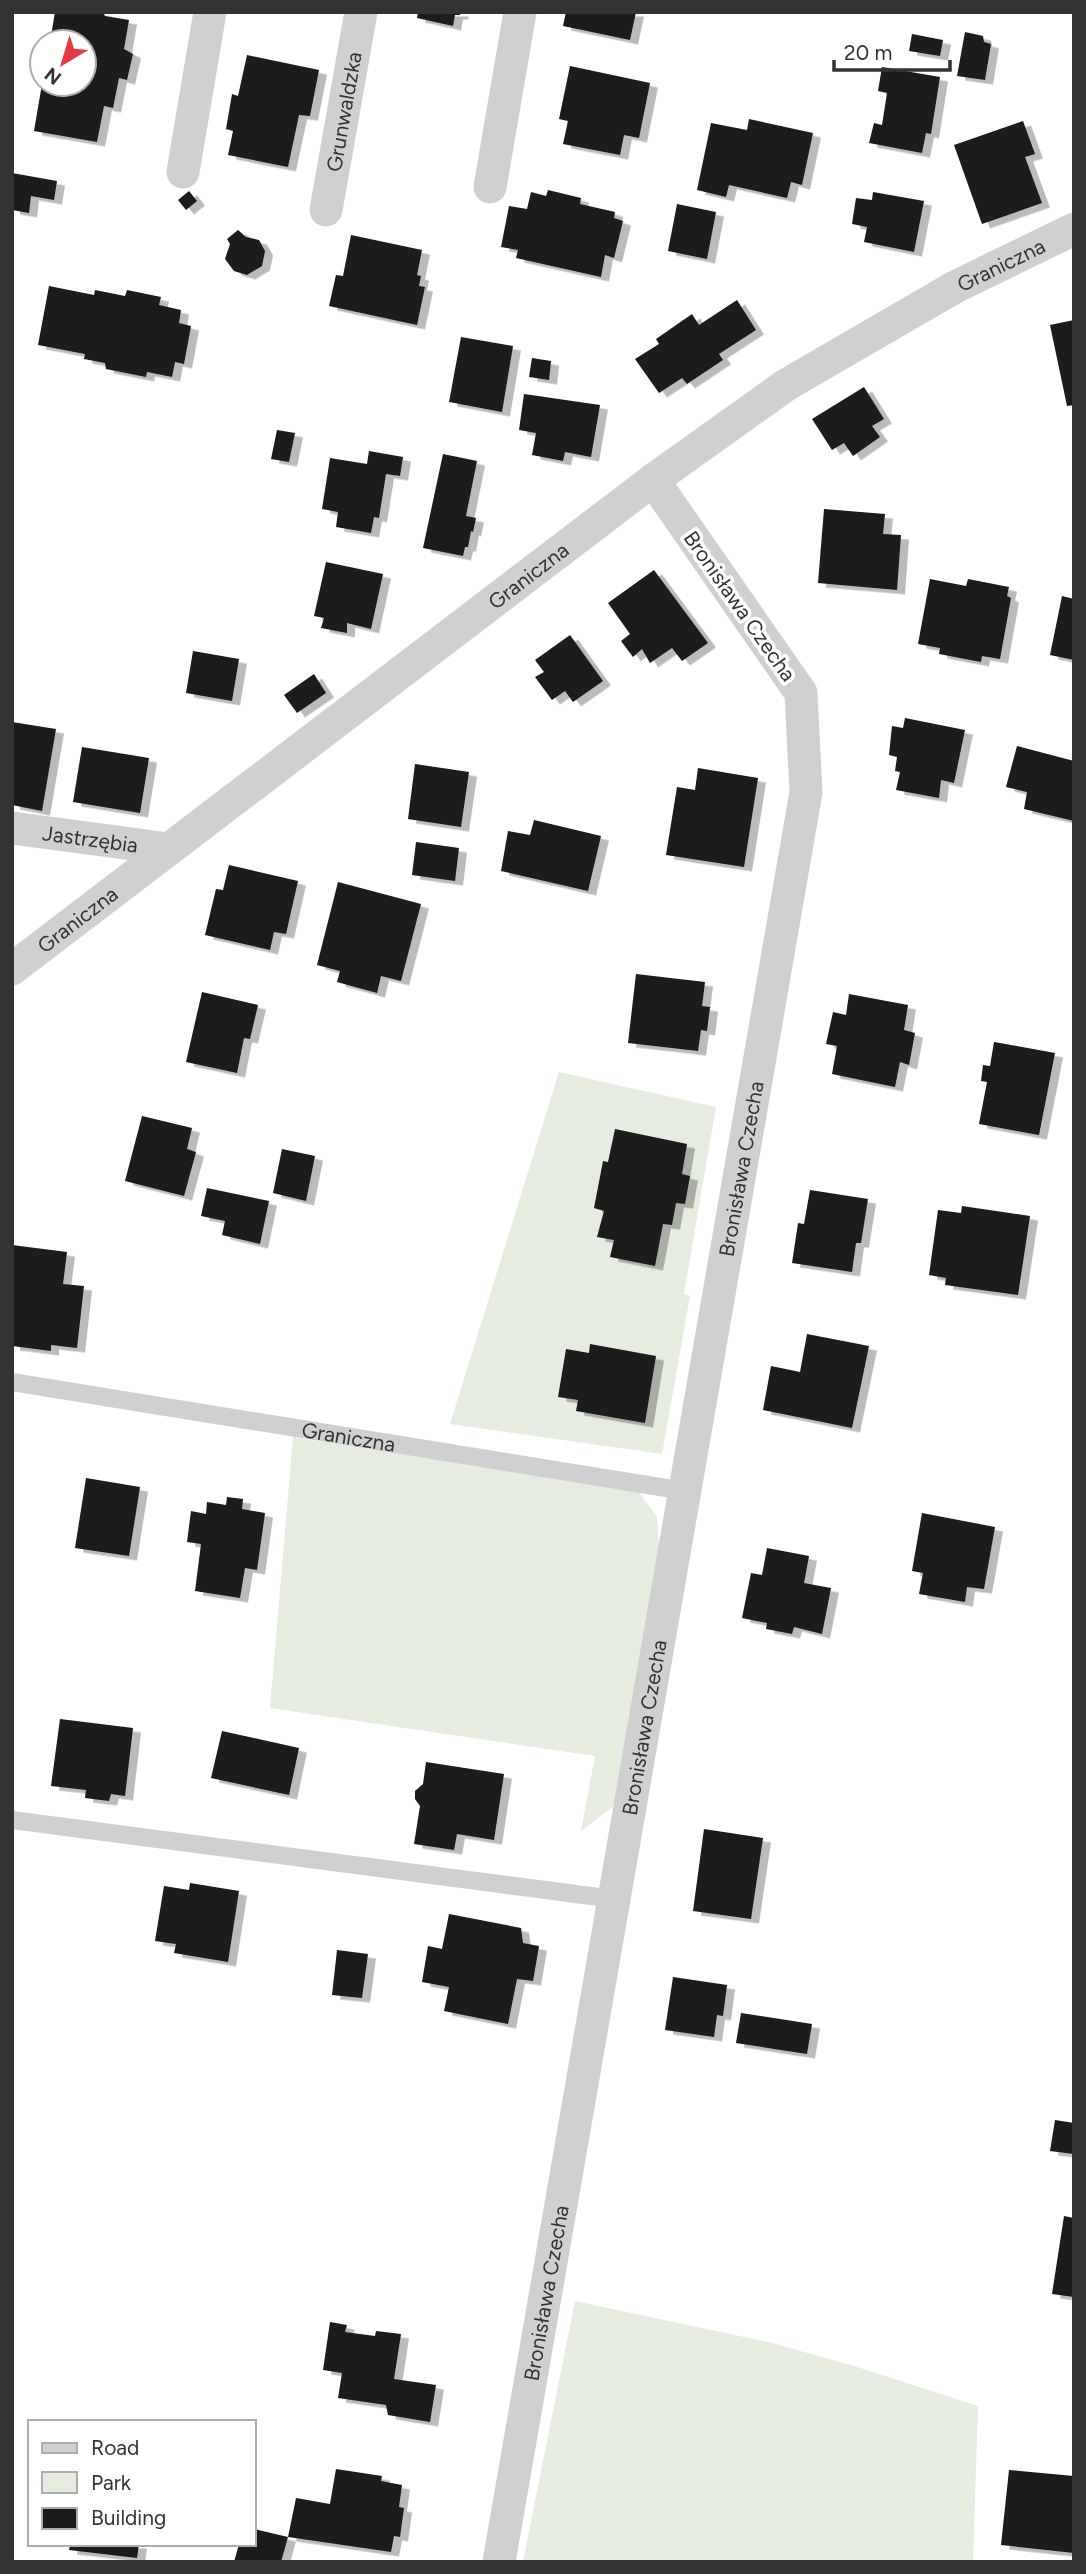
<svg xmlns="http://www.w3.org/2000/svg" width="1086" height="2574" font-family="Figtree,sans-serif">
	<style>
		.green { fill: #e6ecdf }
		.building { fill: #1a1a1a; filter: url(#shadow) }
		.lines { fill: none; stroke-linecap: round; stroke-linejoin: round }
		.lane { stroke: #d0d0d0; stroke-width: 18 }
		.street { stroke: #d0d0d0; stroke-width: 33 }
		.labels { text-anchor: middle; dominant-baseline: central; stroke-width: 7; stroke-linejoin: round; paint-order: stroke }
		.street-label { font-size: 21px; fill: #333; stroke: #fff }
	</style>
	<defs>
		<filter id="shadow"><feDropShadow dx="8" dy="4.5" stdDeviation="0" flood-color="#0004"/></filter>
	</defs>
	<rect width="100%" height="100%" fill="#fff"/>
	<path class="green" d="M559 1072 716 1107 684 1294 690 1296 662 1454 450 1424Z
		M293 1437 638 1491 657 1517 660 1564 615 1805 581 1831 595 1756 270 1708Z
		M575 2301 772 2343 854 2366 978 2406 973 2562H523Z"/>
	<path class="building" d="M55 12H103L105 16 129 20 124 49 133 54 127 80 119 78 113 108 104 106 97 142 34 131 42 84H84V42H50Z
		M418 12H461L460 15H455L453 26 417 18Z
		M566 12H636L630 40 563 26Z
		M965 32 983 36 984 42 991 44 985 80 957 76Z
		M912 34 943 40 940 56 909 51Z
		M247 55 319 70 310 116 299 115 288 167 228 155 233 131 226 129 232 94 238 96Z
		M570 66 650 83 639 138 624 135 620 155 563 144 568 121 559 119Z
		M882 67 940 77 931 134 926 133 922 153 869 143 874 123 882 125 887 93 878 91Z
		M749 119 813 133 802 185 791 182 787 198 729 185 726 197 697 190 711 123 747 130Z
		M1023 121 1035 154 1025 157 1042 203 982 224 954 145Z
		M12 173 57 181 54 200 31 196 29 213 12 210Z
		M548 190 581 198 580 204 615 212 614 218 623 221 614 258 605 255 601 277 516 258 518 250 501 247 509 206 527 209 531 192 546 196Z
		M189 191 197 201 186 210 178 200Z
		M873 192 924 201 914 252 864 242 867 227 852 224 856 198 872 200Z
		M677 204 716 212 707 259 668 251Z
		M238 230 246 237 259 240 265 251 262 266 247 275 234 271 225 259 230 244 227 239Z
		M351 235 422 250 417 275 421 276 419 286 425 287 417 325 329 306 336 275 343 276Z
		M49 286 94 295 95 290 125 296 127 290 161 297 159 305 181 310 179 323 191 326 184 364 175 362 172 377 147 372 146 377 106 369 105 363 84 359 85 354 38 345Z
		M737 300 756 330 719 354 723 360 687 384 682 378 659 393 635 359 659 344 656 339 692 314 699 325Z
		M1074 320V405L1067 406 1050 325Z
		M461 337 513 346 502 412 449 402Z
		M532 358 551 361 549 380 529 377Z
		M864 387 884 419 872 426 880 437 853 456 844 443 832 450 812 419Z
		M524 394 600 405 591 457 565 452 563 461 532 455 536 433 519 430Z
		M277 430 295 433 289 462 271 459Z
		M369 451 403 457 400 476 386 474 379 518 374 517 371 533 336 527 338 512 322 509 330 458 367 464Z
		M443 454 477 461 466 516 476 518 473 532 471 531 468 547H465L463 556 423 548Z
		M824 509 885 514 883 534 901 535 897 590 818 583Z
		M326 562 383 574 371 629 347 623V633L321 628 324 618 314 616Z
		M654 570 708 643 682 661 672 648 650 663 642 649 633 657 621 641 630 634 608 603Z
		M930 579 966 586 968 579 1009 587 1007 596 1011 598 1000 659 982 656 981 662 939 654 940 648 918 644Z
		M1062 596 1074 599V660L1050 655Z
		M570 635 603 681 573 702 565 691 552 700 535 677 544 672 535 660Z
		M193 651 239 659 232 701 186 693Z
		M314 674 326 693 297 713 284 695Z
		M905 718 965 730 954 783 941 780 939 798 896 790 900 772 895 771 897 757 889 755 892 726 903 728Z
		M12 722 56 729 42 811 12 805Z
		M1017 746 1074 761V821L1024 809 1027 792 1006 787Z
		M82 747 149 758 140 813 73 802Z
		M415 764 469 772 461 827 408 819Z
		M698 768 758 778 744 867 666 855 677 787 695 790Z
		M534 820 601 836 588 891 501 871 508 831 530 835Z
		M416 842 459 848 455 881 412 875Z
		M229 865 298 881 286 934 274 932 270 950 205 935 216 889 223 890Z
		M338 882 421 904 401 981 381 976 377 993 337 982 340 971 317 965Z
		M636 974 705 982 702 1006 710 1007 707 1031 701 1030 698 1051 628 1043Z
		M202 992 258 1005 250 1039 244 1038 237 1073 186 1062Z
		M849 994 908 1005 904 1030 915 1033 909 1065 900 1062 895 1087 832 1074 837 1046 826 1044 833 1012 846 1015Z
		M994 1042 1055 1053 1039 1135 979 1124 987 1082 981 1081 983 1065 990 1066Z
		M142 1116 192 1128 187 1149 196 1152 184 1196 125 1181Z
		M615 1129 687 1144 682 1174 690 1176 685 1204 676 1203 672 1225 663 1224 655 1266 610 1257 614 1240 597 1237 604 1211 594 1208 603 1161 608 1162Z
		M282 1149 315 1156 306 1201 273 1193Z
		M207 1188 269 1201 260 1244 222 1235 225 1221 201 1216Z
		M810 1190 868 1199 861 1243H856L852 1272 792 1263 798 1223 804 1224Z
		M962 1206 1030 1216 1018 1295 945 1285 946 1278 929 1275 938 1210 961 1213Z
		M12 1245 67 1252 63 1284 84 1286 77 1348 51 1345V1351L12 1346Z
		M807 1334 869 1346 852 1428 763 1410 771 1366 800 1372Z
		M590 1344 656 1356 645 1423 576 1411 578 1400 558 1397 566 1349 589 1353Z
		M86 1478 140 1487 129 1556 75 1548Z
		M227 1497 243 1499 242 1509 265 1513 257 1570 245 1568 240 1598 195 1591 201 1544 187 1542 191 1511 206 1514 207 1502 226 1505Z
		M922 1513 995 1527 984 1589 967 1587 965 1602 919 1594 923 1573 912 1571Z
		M767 1548 809 1556 804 1583 831 1588 822 1634 794 1627 792 1634 766 1629 767 1623 742 1618 751 1573 762 1575Z
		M60 1719 133 1728 125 1796 111 1794 109 1801 85 1798 86 1790 51 1786Z
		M222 1731 299 1748 289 1795 211 1778Z
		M426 1762 504 1774 494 1840 457 1834 454 1850 414 1844 420 1806 415 1799V1791L423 1784Z
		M704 1829 763 1838 751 1919 693 1911Z
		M190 1883 239 1891 228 1962 174 1953 176 1944 155 1941 164 1886 189 1890Z
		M449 1914 521 1928 523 1943 539 1946 533 1981 517 1979 508 2024 444 2011 449 1987 422 1982 428 1946 442 1949Z
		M337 1950 368 1954 362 1998 332 1995Z
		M673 1977 727 1985 723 2016 717 2015 714 2037 665 2030Z
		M741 2013 812 2024 807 2054 736 2043Z
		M1055 2120 1074 2123V2154L1050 2151Z
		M1064 2216 1074 2218V2297L1052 2294Z
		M330 2322 347 2325 345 2332 375 2336 376 2331 401 2334 394 2379 436 2385 430 2422 388 2415 386 2405 338 2398 342 2373 323 2370Z
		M336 2469 382 2476 381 2481 402 2485 399 2507 404 2508 400 2537 394 2536 391 2552 288 2537 296 2498 330 2504Z
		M1009 2470 1074 2476V2553L1001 2545Z
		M254 2529 288 2537 281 2562H234L239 2544H254Z
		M70 2544H139L137 2558 69 2550Z"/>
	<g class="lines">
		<g class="lane">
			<path id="s1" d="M12 1382 685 1491"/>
			<path d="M12 1820 614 1899"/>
		</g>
		<g class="street">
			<path d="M183 172 210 12"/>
			<path d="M490 187 520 12"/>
			<path id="s2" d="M326 210 361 12"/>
			<path id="s3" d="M12 828 169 849"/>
			<path id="s4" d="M12 969 653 480 786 385 955 287 1074 229"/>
			<path id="s5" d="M499 2562 806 792 801 693 653 480"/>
		</g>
	</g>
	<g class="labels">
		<g class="street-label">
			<text stroke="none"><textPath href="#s2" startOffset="100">Grunwaldzka</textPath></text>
			<text stroke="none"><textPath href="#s4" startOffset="1216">Graniczna</textPath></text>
			<text stroke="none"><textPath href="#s4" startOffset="649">Graniczna</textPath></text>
			<text transform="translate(740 606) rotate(55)">Bronisława Czecha</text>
			<text stroke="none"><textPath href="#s3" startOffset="79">Jastrzębia</textPath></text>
			<text stroke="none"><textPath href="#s4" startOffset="82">Graniczna</textPath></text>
			<text stroke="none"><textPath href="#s5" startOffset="1414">Bronisława Czecha</textPath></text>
			<text stroke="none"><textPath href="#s1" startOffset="341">Graniczna</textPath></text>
			<text stroke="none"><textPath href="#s5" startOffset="847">Bronisława Czecha</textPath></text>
			<text stroke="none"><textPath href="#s5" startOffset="273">Bronisława Czecha</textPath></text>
		</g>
	</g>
	<rect width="1086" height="2574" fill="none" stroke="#333333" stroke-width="28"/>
	<rect x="28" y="2420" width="228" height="126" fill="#ffffff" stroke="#adadad" stroke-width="2"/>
	<rect x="42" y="2443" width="35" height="10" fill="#d0d0d0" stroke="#adadad" stroke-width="2"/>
	<text x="91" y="2455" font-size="21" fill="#333333">Road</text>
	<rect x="42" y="2472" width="35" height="21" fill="#e6ecdf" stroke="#adadad" stroke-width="2"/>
	<text x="91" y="2490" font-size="21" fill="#333333">Park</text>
	<rect x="42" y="2508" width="35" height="21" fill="#1a1a1a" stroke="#adadad" stroke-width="2"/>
	<text x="91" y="2525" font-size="21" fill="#333333">Building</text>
	<g transform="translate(63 63) rotate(218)"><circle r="33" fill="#ffffff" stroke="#adadad" stroke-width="2"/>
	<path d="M0-5L12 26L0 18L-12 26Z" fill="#e63946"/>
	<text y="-10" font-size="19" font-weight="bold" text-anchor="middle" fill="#333333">N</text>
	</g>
	<path d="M834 60v10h116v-10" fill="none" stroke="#333333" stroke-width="3.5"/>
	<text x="844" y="60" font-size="21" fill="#333333" stroke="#ffffff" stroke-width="5" paint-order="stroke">20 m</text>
</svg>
